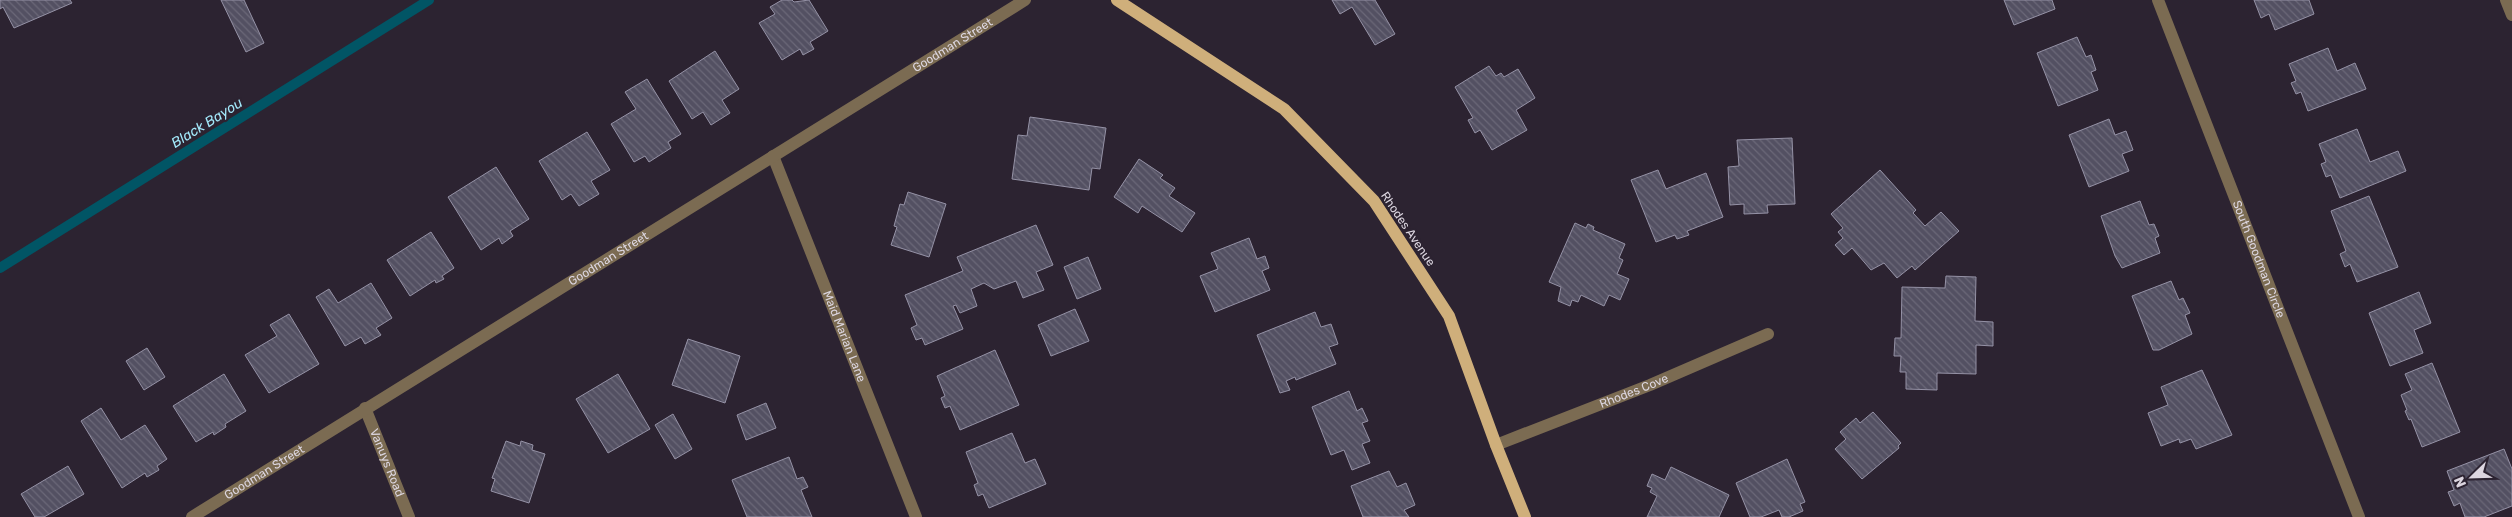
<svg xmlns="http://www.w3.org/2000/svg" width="2512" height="517" font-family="Rubik,sans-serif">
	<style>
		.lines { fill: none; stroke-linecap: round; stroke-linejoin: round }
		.stream { stroke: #015565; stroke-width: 10 }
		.building { fill: url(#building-back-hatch); stroke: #9592a6 }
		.minor { stroke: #7b6b52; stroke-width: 12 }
		.major { stroke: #cfaf7b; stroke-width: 12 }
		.labels { text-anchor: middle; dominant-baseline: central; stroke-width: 4.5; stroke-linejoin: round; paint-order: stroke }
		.street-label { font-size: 12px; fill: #dcd6e0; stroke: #2c2331 }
		.water-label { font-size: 14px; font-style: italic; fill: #a3e9fb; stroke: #2c2331 }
	</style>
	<defs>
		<pattern id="building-back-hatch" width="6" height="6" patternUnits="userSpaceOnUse" patternTransform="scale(1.25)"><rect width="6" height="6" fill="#535062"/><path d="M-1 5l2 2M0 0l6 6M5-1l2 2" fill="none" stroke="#6b6878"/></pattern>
	</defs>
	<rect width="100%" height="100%" fill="#2c2331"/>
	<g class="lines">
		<path class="stream" d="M0 268 429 0"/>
	</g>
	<path class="building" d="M0 0H70L72 3 14 28 3 7 0 9Z
		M221 0H244L264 43 246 52Z
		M782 0H792L794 2 809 0 828 31 810 42 814 49 803 55 800 49 782 60 759 23 775 14 770 7Z
		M1332 0H1375L1395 34 1375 45 1352 7 1340 14Z
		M2004 0H2052L2055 9 2014 25Z
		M2254 0H2309L2314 14 2275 30 2269 14 2261 18Z
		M2077 37 2086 57 2091 55 2096 70 2091 72 2098 90 2058 106 2037 53Z
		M2328 48 2337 71 2355 63 2366 89 2308 111 2301 92 2296 94 2291 83 2296 81 2289 64Z
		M715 51 739 89 722 100 730 113 711 125 703 112 692 119 669 81Z
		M1489 66 1496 76 1501 73 1504 77 1518 69 1535 98 1516 110 1527 130 1492 150 1480 130 1475 133 1468 120 1473 118 1455 87Z
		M647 79 681 134 668 142 671 148 649 162 645 156 634 162 611 124 636 109 625 92Z
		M1030 117 1106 128 1100 169 1092 168 1089 190 1012 179 1018 135 1027 136Z
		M2109 119 2115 135 2126 131 2133 150 2122 154 2129 171 2089 187 2069 135Z
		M2357 129 2370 162 2398 151 2406 171 2340 198 2331 175 2326 177 2321 164 2326 162 2319 144Z
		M587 132 610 170 591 181 599 194 579 206 571 194 562 200 539 161Z
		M1792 138 1795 204 1767 205 1768 213 1744 214V204L1730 205 1728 167 1739 166 1737 140Z
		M1139 159 1163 175 1160 178 1175 188 1169 196 1195 213 1182 232 1142 206 1138 213 1114 197Z
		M496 167 529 219 510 231 513 236 502 244 499 238 481 250 448 197Z
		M1658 170 1666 189 1706 173 1723 217 1687 231 1689 235 1677 239 1675 235 1656 242 1631 180Z
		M1880 170 1916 210 1913 213 1925 226 1941 212 1959 231 1915 270 1912 266 1897 278 1884 263 1871 270 1852 248 1844 255 1835 245 1843 238 1838 232 1843 228 1831 214Z
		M908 192 946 204 929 257 891 245 897 227 894 226 900 204 904 205Z
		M2369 196 2398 267 2357 282 2350 264 2345 267 2340 254 2346 251 2331 211Z
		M2140 201 2149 225 2154 224 2159 236 2155 238 2160 253 2122 268 2115 256 2101 216Z
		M1575 223 1586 228 1588 224 1594 227 1593 230 1625 244 1619 258 1623 260 1617 274 1629 279 1620 300 1609 295 1604 306 1581 295 1578 302 1572 300 1570 306 1558 301 1561 287 1549 282Z
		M1036 225 1053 265 1036 272 1044 290 1023 298 1016 281 994 289 984 283 971 289 977 306 960 313 956 305 953 306 963 329 925 345 922 338 916 340 911 328 917 325 905 295 963 271 957 257Z
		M431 232 454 268 442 276 444 279 436 283 435 280 410 296 387 260Z
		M1249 238 1257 259 1265 256 1269 268 1262 271 1270 290 1215 312 1200 276 1218 269 1211 253Z
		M1088 257 1101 289 1077 299 1064 267Z
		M1946 276 1976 277 1975 321 1993 322V346L1976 345V374L1937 373V390L1906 389V372H1900L1901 356H1894L1895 338H1901L1902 287 1945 288Z
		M2171 281 2179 300 2183 298 2190 313 2185 315 2192 334 2159 350H2153L2132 296Z
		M371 283 392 318 376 328 381 335 365 344 361 337 345 346 316 297 329 289 338 303Z
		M2419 292 2431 323 2414 330 2423 353 2390 366 2369 313Z
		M1075 309 1089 341 1051 356 1038 325Z
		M1315 312 1321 327 1331 324 1338 344 1329 347 1336 364 1296 380 1295 377 1286 381 1290 390 1280 393 1257 335Z
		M289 314 319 364 269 393 245 355 277 336 270 325Z
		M688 339 740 356 725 403 672 385Z
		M147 348 165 377 144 390 126 361Z
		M995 350 1019 405 960 430 950 406 945 408 941 398 945 396 937 376Z
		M2432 363 2460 432 2422 447 2411 419 2409 420 2405 411 2407 410 2401 395 2412 390 2405 374Z
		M2202 370 2232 435 2196 449 2191 439 2180 443 2179 439 2161 446 2148 413 2168 405 2161 387Z
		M224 374 246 411 225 424 226 427 214 435 213 432 196 442 173 406Z
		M618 374 650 429 608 453 576 399Z
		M1349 391 1357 411 1362 408 1368 421 1362 423 1370 441 1362 444 1370 463 1352 470 1344 450 1331 455 1312 407Z
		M766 403 776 428 746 440 737 415Z
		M101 408 121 440 145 425 167 459 157 466 159 470 147 477 145 473 122 488 81 421Z
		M1873 412 1901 443 1898 446 1899 448 1862 479 1835 449 1846 439 1840 432 1856 418 1860 423Z
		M673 414 692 449 675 459 655 425Z
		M1012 433 1025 463 1035 459 1046 484 989 508 983 494 978 496 974 485 978 483 966 452Z
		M506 441 520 446 521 441 533 445 532 450 545 454 529 503 491 491 495 479 492 478Z
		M2504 449 2512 469V506L2484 517H2465L2460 503 2454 506 2448 492 2454 490 2447 471Z
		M789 457 797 479 803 477 808 487 801 490 812 517H747L732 480Z
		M1787 459 1805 502 1800 504 1803 511 1789 517H1782L1779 510 1761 517H1750L1736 483Z
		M68 466 84 494 44 517H35L21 494Z
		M1671 467 1729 495 1719 517H1647L1657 496 1650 492 1652 488 1647 486 1652 474 1665 480Z
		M1389 471 1397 487 1406 483 1415 505 1404 510 1409 517H1363L1351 486Z"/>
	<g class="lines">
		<g class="minor">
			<path id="s1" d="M2158 0 2359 517"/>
			<path d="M2506 0 2512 15"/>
			<path id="s2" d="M773 156 916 517"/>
			<path id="s3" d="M365 408 409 517"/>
			<path id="s4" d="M1496 445 1650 385 1768 334"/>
			<path id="s5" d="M192 517 1025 0"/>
		</g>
		<path class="major" d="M1117 0 1284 109 1374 201 1449 316 1496 445 1525 517"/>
	</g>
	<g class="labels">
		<g class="street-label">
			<text stroke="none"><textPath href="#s5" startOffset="895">Goodman Street</textPath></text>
			<text transform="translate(1408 229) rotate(56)">Rhodes Avenue</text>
			<text stroke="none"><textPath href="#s5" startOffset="490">Goodman Street</textPath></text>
			<text stroke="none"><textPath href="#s1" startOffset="278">South Goodman Circle</textPath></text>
			<text stroke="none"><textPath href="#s2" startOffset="194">Maid Marian Lane</textPath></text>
			<text stroke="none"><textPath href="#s4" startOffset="148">Rhodes Cove</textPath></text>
			<text stroke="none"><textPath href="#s3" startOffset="59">Vanuys Road</textPath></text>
			<text stroke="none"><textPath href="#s5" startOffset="85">Goodman Street</textPath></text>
		</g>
		<g class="water-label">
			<text transform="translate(207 123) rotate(-32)">Black Bayou</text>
		</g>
	</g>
	<g transform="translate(2472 477) rotate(247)" stroke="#2c2331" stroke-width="4" paint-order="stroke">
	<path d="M0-4L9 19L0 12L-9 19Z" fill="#dcd6e0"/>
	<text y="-8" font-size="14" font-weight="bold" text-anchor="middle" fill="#dcd6e0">N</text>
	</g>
</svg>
